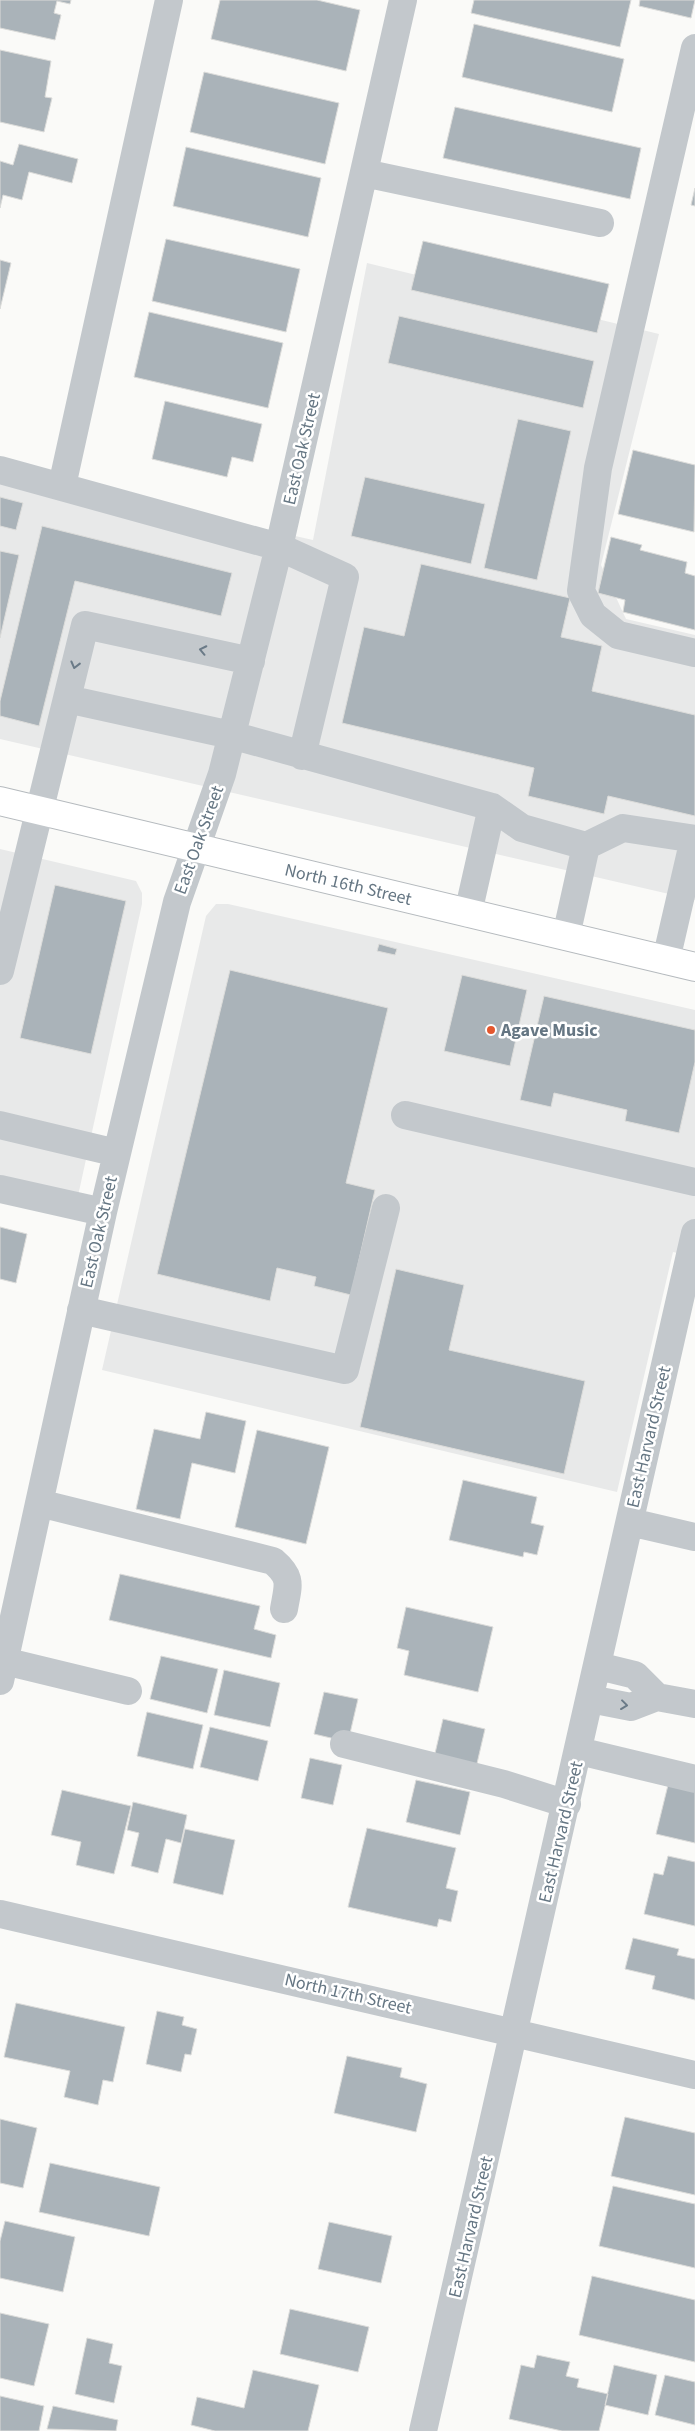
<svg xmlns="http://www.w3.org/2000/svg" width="695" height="2431" font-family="'Source Sans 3',sans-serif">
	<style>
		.built { fill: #e8e9e9 }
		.building { fill: #aab3b9; stroke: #dcdcda }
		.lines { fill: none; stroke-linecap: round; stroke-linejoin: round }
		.major-casing { stroke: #b5babe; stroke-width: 30 }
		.minor { stroke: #c3c8cc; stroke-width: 28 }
		.major { stroke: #fff; stroke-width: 28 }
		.oneway { stroke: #6a7a87 }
		.poi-dot { fill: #e4572e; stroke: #fff; stroke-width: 2 }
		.labels { text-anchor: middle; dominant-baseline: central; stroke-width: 5; stroke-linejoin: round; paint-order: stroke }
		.street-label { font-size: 18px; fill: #657683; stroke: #fff }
		.poi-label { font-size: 18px; font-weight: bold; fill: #657683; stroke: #fff; text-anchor: start }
	</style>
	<rect width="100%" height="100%" fill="#fafaf8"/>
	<path class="built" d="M367 263 659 334 601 565 626 619 695 635V900L0 739V470L313 540Z
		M0 849 136 881 142 893V904L76 1205 0 1187Z
		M216 904H228L695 1010V1257L673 1252 617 1492 102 1370 206 916Z"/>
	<path class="building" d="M0 0H71L70 4 57 1 54 13 61 15 55 40 0 28Z
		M220 0H317L360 10 346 71 211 39Z
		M474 0H631L620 47 471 13Z
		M640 0H695L691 18 639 6Z
		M474 24 624 59 612 112 462 77Z
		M0 50 51 61 45 97 52 98 44 132 0 122Z
		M204 72 339 103 325 164 190 132Z
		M455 107 641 148 630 199 443 158Z
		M19 144 78 159 72 183 29 172 22 200 3 195 0 208V161L13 165Z
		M186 147 321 178 308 237 173 206Z
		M695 188V206L691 205Z
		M166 239 300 269 286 332 152 301Z
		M423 241 609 284 597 333 411 290Z
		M0 260 11 263 0 309Z
		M149 312 283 343 268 408 134 377Z
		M399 316 594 361 583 408 388 363Z
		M165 401 262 424 253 462 232 457 227 477 152 459Z
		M518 419 571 431 537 580 484 568Z
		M633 450 695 465 694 532 618 514Z
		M365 477 485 504 471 564 351 536Z
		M0 497 23 503 16 530 0 526Z
		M42 526 232 573 221 616 75 581 39 726 0 716V701Z
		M611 537 642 545 640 550 687 562 685 573 695 576V630L623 612 625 600 598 593Z
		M0 551 19 555 0 638Z
		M421 564 570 598 561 637 602 646 592 691 695 715V816L608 796 604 814 528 796 534 768 342 723 364 627 404 636Z
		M55 885 126 901 91 1054 20 1038Z
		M379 944 397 949 395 955 377 951Z
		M230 970 388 1008 346 1183 375 1190 351 1295 314 1286 316 1277 277 1268 270 1301 157 1274Z
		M462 975 527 990 510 1066 444 1051Z
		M544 996 695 1030V1062L679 1133 625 1121 627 1110 554 1093 551 1107 520 1100Z
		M0 1227 27 1234 16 1283 0 1279Z
		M396 1269 464 1285 449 1350 585 1381 564 1474 360 1427Z
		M206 1412 246 1421 235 1473 192 1463 180 1519 136 1509 154 1429 200 1439Z
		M257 1430 329 1447 306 1544 235 1527Z
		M463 1480 537 1497 531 1523 544 1526 537 1555 524 1552 523 1557 449 1540Z
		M120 1574 260 1606 254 1629 276 1635 271 1658 109 1620Z
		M406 1607 493 1627 478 1692 404 1675 409 1651 397 1648Z
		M161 1656 218 1669 207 1713 150 1699Z
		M224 1670 280 1683 270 1727 214 1715Z
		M324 1692 358 1699 348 1742 314 1734Z
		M147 1712 203 1725 193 1769 137 1756Z
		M443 1719 485 1729 475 1772 433 1762Z
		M210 1727 268 1741 258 1781 200 1767Z
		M310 1758 342 1765 333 1805 301 1798Z
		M416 1780 470 1792 460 1835 406 1822Z
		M668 1785 695 1791V1843L656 1834Z
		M62 1790 131 1806 114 1874 76 1865 81 1842 51 1835Z
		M133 1802 187 1815 181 1843 166 1839 158 1873 131 1866 139 1833 127 1830Z
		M367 1828 456 1848 446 1888 458 1891 451 1922 439 1919 437 1927 348 1907Z
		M185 1829 235 1840 223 1895 173 1883Z
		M668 1856 695 1862V1926L644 1914 654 1873 663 1875Z
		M633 1938 679 1949 677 1955 695 1959V2000L652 1989 655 1976 625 1969Z
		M16 2003 125 2027 113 2082 103 2080 98 2105 64 2097 70 2071 4 2057Z
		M157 2011 184 2017 182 2025 197 2029 191 2055 185 2054 181 2072 146 2064Z
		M347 2056 402 2068 400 2077 427 2084 416 2132 334 2113Z
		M625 2117 695 2133V2195L611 2176Z
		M0 2119 37 2128 23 2188 0 2183Z
		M50 2163 160 2187 149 2236 39 2212Z
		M613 2186 695 2204V2268L599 2246Z
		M5 2221 75 2237 63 2292 0 2278V2241Z
		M329 2222 392 2236 381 2283 318 2269Z
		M592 2276 695 2300V2362L579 2335Z
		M290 2309 369 2327 358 2372 280 2354Z
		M0 2313 49 2324 34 2386 0 2378Z
		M87 2338 113 2344 109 2363 122 2366 114 2403 75 2394Z
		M537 2355 570 2362 566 2376 579 2379 577 2387 608 2394 599 2431H562L509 2419 521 2365 534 2368Z
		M614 2365 657 2375 648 2415 605 2405Z
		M253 2370 319 2385 308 2431H215L191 2425 197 2397 244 2408Z
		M665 2375 695 2382V2425L655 2415Z
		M0 2396 44 2406 39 2431H0Z
		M53 2406 118 2420 116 2431 47 2429Z"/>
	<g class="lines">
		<defs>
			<g id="major">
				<path id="s1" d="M0 801 695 967"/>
			</g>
		</defs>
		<use href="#major" class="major-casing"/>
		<path class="minor" d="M695 48 598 468 581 591 593 615 618 635 695 653
			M364 173 600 223
			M0 470 279 547 345 577 302 756
			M62 486 169 0
			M67 699 231 735 492 807 522 828 586 846 623 828 695 839
			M468 913 492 807
			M566 936 586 846
			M666 960 694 839
			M0 971 85 625 251 661
			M405 1115 695 1182
			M0 1125 117 1153
			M0 1189 103 1212
			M81 1310 345 1370 386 1208
			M39 1503 273 1561C293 1578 288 1585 284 1609
			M630 1522 695 1537
			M4 1661 128 1691
			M598 1666 635 1675 657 1697
			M0 1681 103 1212 177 902 222 774 279 547 403 0
			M590 1699 631 1707 657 1697 695 1704
			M344 1744 504 1784 567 1804
			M579 1751 695 1779
			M0 1914 695 2075
			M423 2431 695 1233"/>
		<use href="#major" class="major"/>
	</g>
	<defs><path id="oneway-chevron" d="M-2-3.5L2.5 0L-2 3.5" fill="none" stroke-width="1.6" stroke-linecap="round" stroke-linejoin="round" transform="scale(1.25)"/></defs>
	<g class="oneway">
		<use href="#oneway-chevron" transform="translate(203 650) rotate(-168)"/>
		<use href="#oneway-chevron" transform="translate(75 665) rotate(104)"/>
		<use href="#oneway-chevron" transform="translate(624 1705) rotate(7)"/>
	</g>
	<circle class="poi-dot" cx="491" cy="1030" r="5"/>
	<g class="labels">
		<g class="street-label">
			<text transform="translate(302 449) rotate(-77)">East Oak Street</text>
			<text transform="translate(199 840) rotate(-70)">East Oak Street</text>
			<text stroke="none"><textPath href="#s1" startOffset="358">North 16th Street</textPath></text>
			<text transform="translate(99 1232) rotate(-77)">East Oak Street</text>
			<text transform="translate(649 1437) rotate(-77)">East Harvard Street</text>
			<text transform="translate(561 1832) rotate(-77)">East Harvard Street</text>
			<text transform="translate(348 1994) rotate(13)">North 17th Street</text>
			<text transform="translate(471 2227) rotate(-77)">East Harvard Street</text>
		</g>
		<g class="poi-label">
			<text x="501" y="1030">Agave Music</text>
		</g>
	</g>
</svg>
